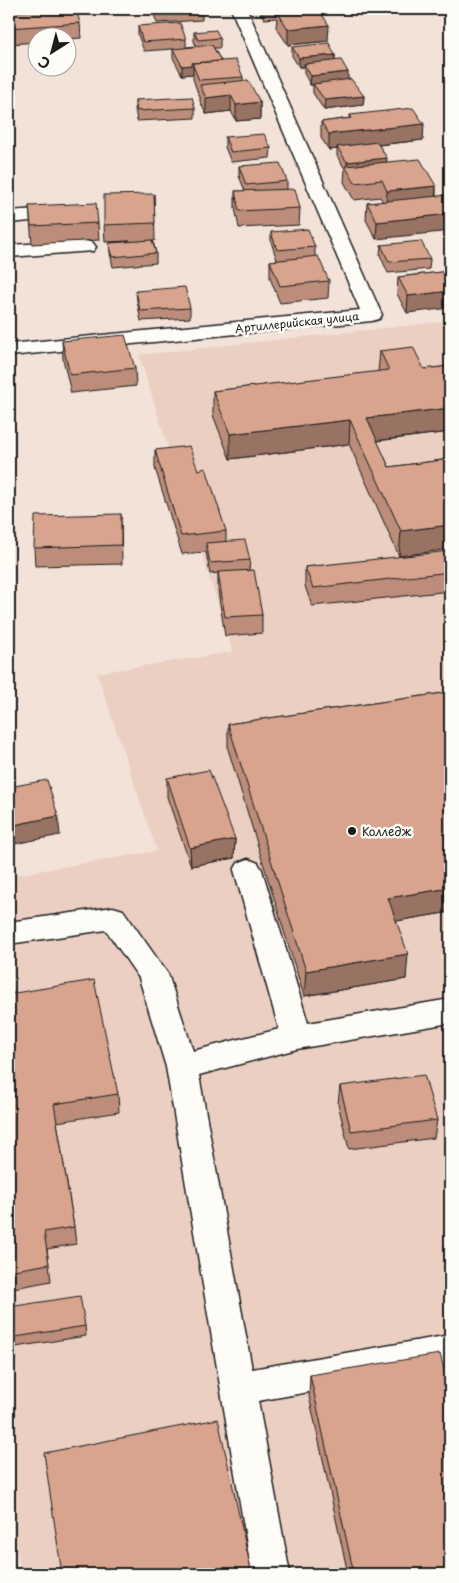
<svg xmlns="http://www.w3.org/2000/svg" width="459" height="1583" font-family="'Playpen Sans',sans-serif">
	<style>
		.built { fill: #eacfc2 }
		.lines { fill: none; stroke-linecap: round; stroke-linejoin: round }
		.minor-casing { stroke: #1c1c1c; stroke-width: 3 }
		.minor { fill: #fdfcf7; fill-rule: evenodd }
		.wall { fill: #bb8d7a; stroke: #1c1c1c }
		.shaded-wall { fill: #987363; stroke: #1c1c1c }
		.building { fill: #d9a48e; stroke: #1c1c1c }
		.poi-dot { fill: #1c1c1c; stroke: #fdfcf7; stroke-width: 2 }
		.labels { text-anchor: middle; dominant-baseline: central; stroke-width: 5; stroke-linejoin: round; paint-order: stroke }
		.far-street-label { font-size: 11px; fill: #1c1c1c; stroke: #fdfcf7 }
		.poi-label { font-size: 12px; fill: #1c1c1c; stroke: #fdfcf7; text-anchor: start }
	</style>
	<rect width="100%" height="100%" fill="#f2e2d8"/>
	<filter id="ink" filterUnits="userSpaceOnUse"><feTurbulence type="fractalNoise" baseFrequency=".02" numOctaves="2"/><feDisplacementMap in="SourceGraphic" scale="10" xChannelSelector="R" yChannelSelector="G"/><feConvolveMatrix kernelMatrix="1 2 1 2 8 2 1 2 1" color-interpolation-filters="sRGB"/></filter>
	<g filter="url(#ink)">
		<path class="built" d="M450 321V1574H21L9 1504V876L157 851 97 673 233 652 139 355Z"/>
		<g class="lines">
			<defs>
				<path id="minor" d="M231 9H247L382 315 379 319 372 321 9 356V344L360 310Z
					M67 207 74 209 77 213 74 217 9 223V211Z
					M86 241 93 243 96 247 93 251 9 257V245Z
					M248 859 258 863 262 870 308 1023 450 999V1023L297 1049 199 1075 252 1369 450 1335V1367L258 1401 290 1574H252L166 1067 139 978 106 930 9 944V922L113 907 123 910 168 974 193 1051 279 1029 234 870 238 863Z"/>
			</defs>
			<use href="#minor" class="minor-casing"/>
			<use href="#minor" class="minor"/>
		</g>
		<path class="wall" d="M153 9H201L202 11V20L157 23 153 12Z
			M259 9H318L328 41 288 45 276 27 277 18 264 19Z
			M9 12 80 23 81 38 68 39V38H38V42L9 44Z
			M138 26 186 39V47L196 46 194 41V32L220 38V48H214L221 61 243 77V81L260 102V119L236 121 231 111 206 114 200 101V96H199L193 79V74L182 75 173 58V49L144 51 138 35Z
			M292 47 335 55V61L348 80 364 96 363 105 324 110 313 93V85H310L304 73V67H299L292 56Z
			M135 100 195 108V118L137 121 135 109Z
			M350 115 423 140 379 145 387 162 436 186V196L376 239 366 220 367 203 383 202 380 197 354 200 344 182 345 169 337 156V149L329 150 321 138V122L350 118Z
			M225 137 271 148 270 158 231 162 225 147Z
			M239 166 287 181V189L300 208 299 225 239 228 235 208V191H245L239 176Z
			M154 194 155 241H153L156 253V263L113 267 110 253 109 243 130 241 105 242 104 225Z
			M29 206 98 223 99 240 32 244Z
			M9 208 11 225 12 244H9Z
			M271 232 315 247V256L329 281 328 298 280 303 270 278V261L277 260 271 242Z
			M381 245 430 259 429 269 388 273 380 255Z
			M450 271 407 313 397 294 398 277Z
			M136 291 190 308V318L141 321 137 301Z
			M62 341 135 368 136 386 71 393 63 359Z
			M380 351 424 369 450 366V432L377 441 389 467 450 459 399 556 349 444 230 459 213 415V391L378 372Z
			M155 450 226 531V541L250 560 249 570 262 615V633L225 636 218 591V573L210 574 206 552 182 554 155 468Z
			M121 514 122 564 35 566 34 548Z
			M450 553V591L312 606 305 586V567Z
			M450 692V912L396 921 406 979 304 996 228 749V724Z
			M167 778 235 839 234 858 191 866 167 797Z
			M9 994 118 1094 119 1112 57 1122 74 1227 76 1244 47 1249 51 1281 9 1289Z
			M340 1086 437 1120 434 1138 349 1149 338 1104Z
			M9 1307 85 1326 86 1336 9 1348Z
			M310 1375 450 1574H348L309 1396Z"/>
		<path class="shaded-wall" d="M329 25 328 41 288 45V29Z
			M335 55V64H304V67H299V58Z
			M193 65V74L182 75V66Z
			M348 72V81L310 85 311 76Z
			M231 95V111L206 114V98Z
			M364 96 363 105 324 110 325 100Z
			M260 102V119L236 121V105Z
			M424 124 423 140 339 149 337 147V149L329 150V134Z
			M387 158 386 167 347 169V162Z
			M436 186 435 203 386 208 387 191Z
			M9 208 11 225 12 244 10 227Z
			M450 214V231L376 239 377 222Z
			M450 291V308L407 313 408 296Z
			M450 408V432L365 442 367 418Z
			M350 420 349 444 230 459V434Z
			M450 525V549L399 556 401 531Z
			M58 816 60 835 9 845V826Z
			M235 839 234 858 191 866 190 848Z
			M450 888V912L385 923 388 898Z
			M408 954 406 979 304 996 306 971Z"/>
		<path class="building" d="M49 9H76L80 23 9 28V12Z
			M155 9H201L202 11 157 14Z
			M264 9H279L264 10Z
			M301 9H318L329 25 288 29 277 11Z
			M180 23 186 39 143 42 138 26Z
			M216 30 220 38 198 40 194 32Z
			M329 43 335 55 299 58 292 47Z
			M212 45 221 61 192 63 193 65 182 66 173 49Z
			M236 60 243 77 199 80 192 63Z
			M341 60 348 72 311 76 304 64Z
			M351 79 364 96 325 100 313 84Z
			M248 80 260 102 236 105 231 95 206 98 200 85Z
			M192 97 195 108 137 111 135 100Z
			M413 108 424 124 329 134 321 122 351 118 350 115Z
			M264 134 271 148 231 152 225 137Z
			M377 142 387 158 347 162 337 147Z
			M420 159 436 186 387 191 382 180 355 183 345 166Z
			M280 163 287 181 246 185 239 166Z
			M295 189 300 208 239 211 235 191Z
			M154 194 155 223 104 225V195Z
			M448 195 450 198V214L377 222 367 203Z
			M96 203 98 223 31 226 29 206Z
			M9 208 10 227H9Z
			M308 229 315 247 277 250 271 232Z
			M152 240 156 253 112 257 109 243Z
			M421 241 430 259 389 262 381 245Z
			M318 256 329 281 280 286 270 261Z
			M450 271V291L408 296 398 277Z
			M185 287 190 308 140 311 136 291Z
			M125 335 135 368 70 375 62 341Z
			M413 347 424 369 450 366V408L367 418 389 467 450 459V525L401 531 350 420 230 434 213 391 389 370 380 351Z
			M189 446 198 470 206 468 226 531 181 536 155 450Z
			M121 514V545L34 548 35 516Z
			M245 540 250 560 210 563 206 543Z
			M450 551V572L313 588 305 567Z
			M254 570 262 615 225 617 218 572Z
			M450 692V888L388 898 408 954 306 971 228 724Z
			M209 770 235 839 190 848 167 778Z
			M47 780 58 816 9 826V787Z
			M94 980 118 1094 54 1104 74 1227 44 1232 49 1264 9 1271V994Z
			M424 1075 437 1120 351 1131 340 1086Z
			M80 1296 85 1326 9 1338V1307Z
			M440 1354 450 1392V1574H354L310 1375Z
			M218 1419 252 1574H62L44 1453Z"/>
	</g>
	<circle class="poi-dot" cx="352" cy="831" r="5"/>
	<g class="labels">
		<g class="far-street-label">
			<text transform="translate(297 322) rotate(-6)">Артиллерийская улица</text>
		</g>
		<g class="poi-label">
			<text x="362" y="831">Колледж</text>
		</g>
	</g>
	<rect width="459" height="1583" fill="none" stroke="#fdfcf7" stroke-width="30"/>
	<rect x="15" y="15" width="429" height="1553" fill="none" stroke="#1c1c1c" stroke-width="2" filter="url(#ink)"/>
	<g transform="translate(52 52) rotate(216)"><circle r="24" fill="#fdfcf7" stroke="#a3a29f"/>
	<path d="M0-4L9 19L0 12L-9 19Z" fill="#1c1c1c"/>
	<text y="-8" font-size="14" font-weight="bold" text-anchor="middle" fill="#1c1c1c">С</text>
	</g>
</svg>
